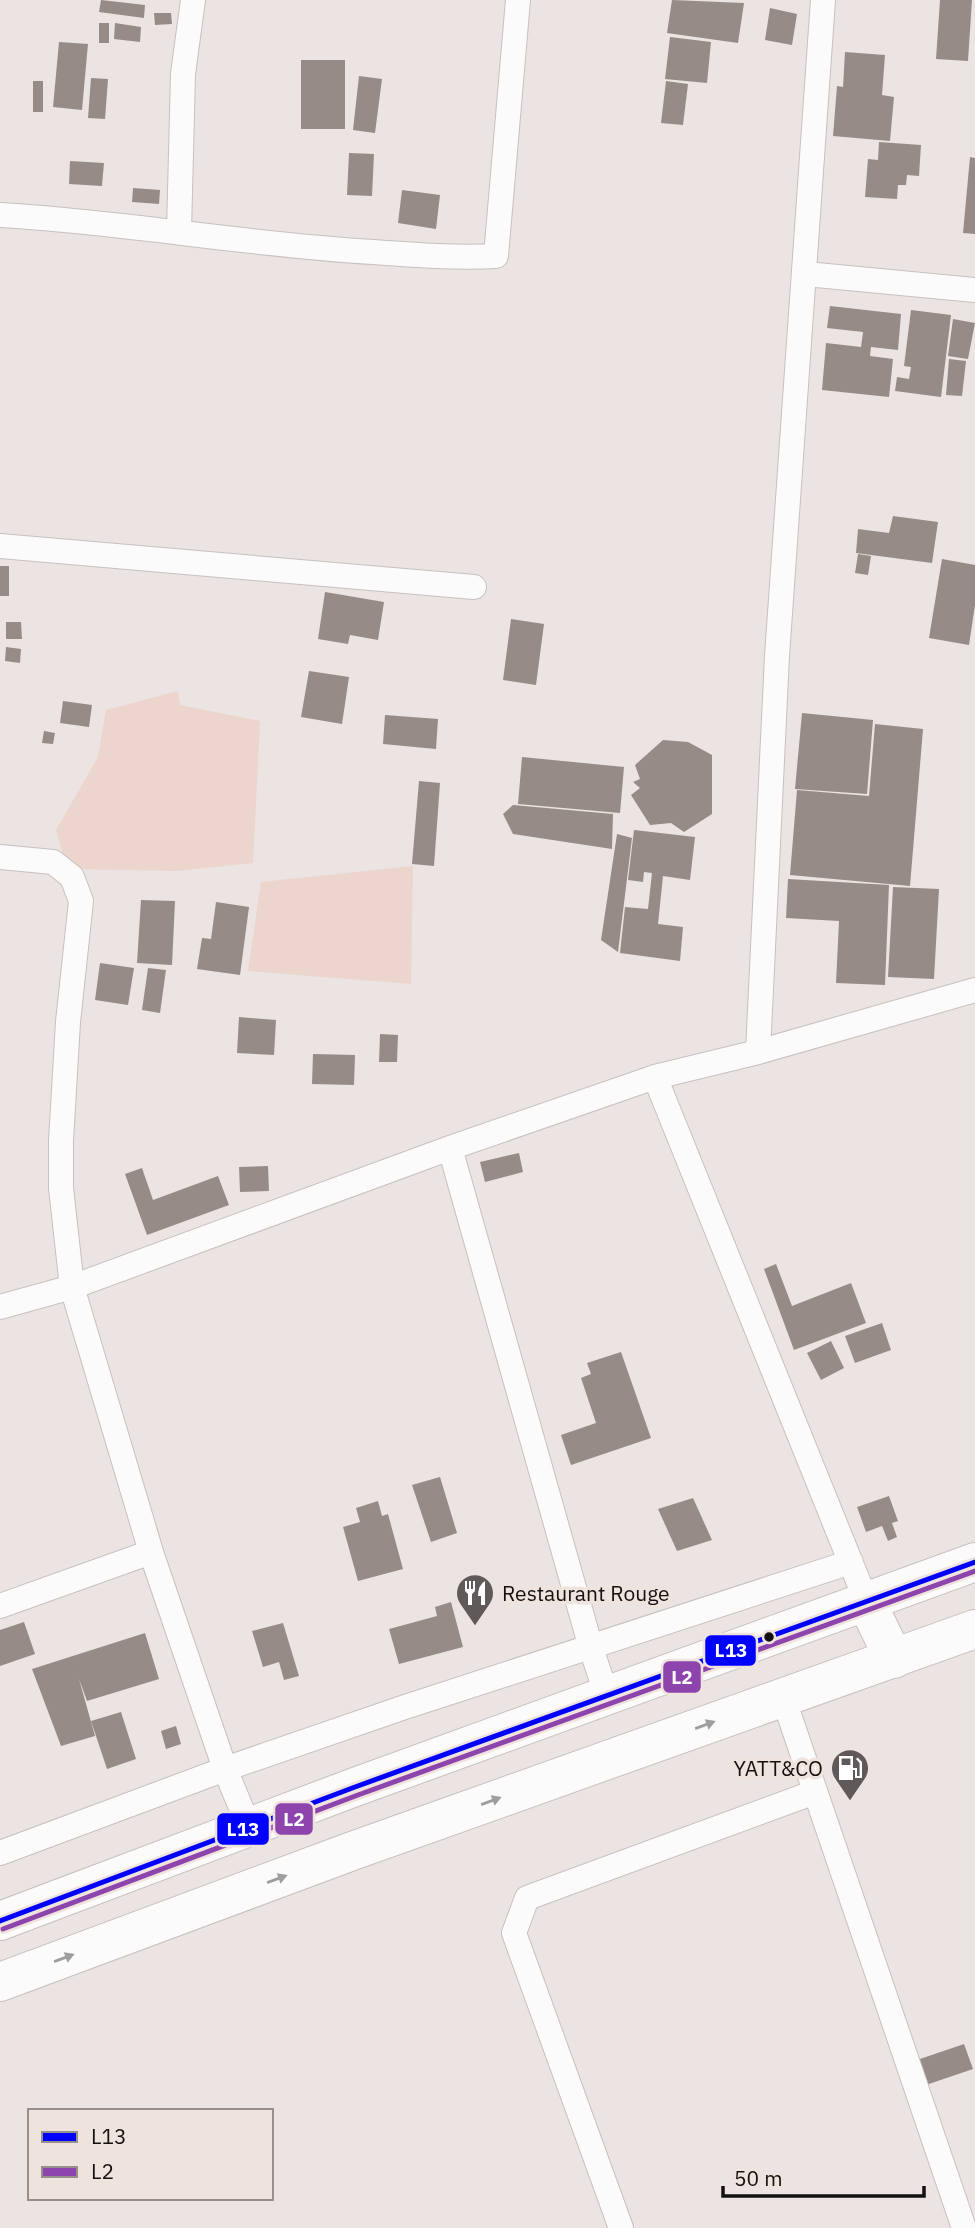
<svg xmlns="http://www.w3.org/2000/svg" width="975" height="2228" font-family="'IBM Plex Sans',sans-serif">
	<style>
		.green { fill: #ebd5cc }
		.building { fill: #968b86 }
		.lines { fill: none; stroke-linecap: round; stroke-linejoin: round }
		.street-casing { stroke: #c6c1bf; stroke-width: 26 }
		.highway-casing { stroke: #c6c1bf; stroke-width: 40 }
		.street { stroke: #fcfbfb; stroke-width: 24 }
		.highway { stroke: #fcfbfb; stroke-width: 38 }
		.bus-1-casing { stroke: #efe3de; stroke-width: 10 }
		.bus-2-casing { stroke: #efe3de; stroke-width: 10 }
		.bus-1 { stroke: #00f; stroke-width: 5 }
		.bus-2 { stroke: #8e44ad; stroke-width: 5 }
		.oneway { fill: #9f9d9d }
		.bus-dot { fill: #14100f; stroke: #efe3de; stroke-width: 2.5 }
		.labels { text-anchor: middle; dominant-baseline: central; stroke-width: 7; stroke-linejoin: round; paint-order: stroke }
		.poi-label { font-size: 21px; fill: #14100f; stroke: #efe3de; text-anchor: start }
		.line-badge { stroke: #efe3de; stroke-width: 2.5 }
		.badge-label { font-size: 19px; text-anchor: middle; font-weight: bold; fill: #fff }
	</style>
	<rect width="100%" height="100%" fill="#ebe4e2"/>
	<path class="green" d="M178 691 180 705 260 721 253 863 177 871 67 869 56 830 98 757 106 710Z
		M413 866 411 984 248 971 261 882Z"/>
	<path class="building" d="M101 0 145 5 144 18 99 12Z
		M672 0 744 3 738 43 667 33Z
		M940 0H972L968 61 936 59Z
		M770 8 797 14 792 45 765 40Z
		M154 13H171L172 24 155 25Z
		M99 23H109V43H99Z
		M115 23 141 27 140 42 114 39Z
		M670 37 711 42 707 83 665 79Z
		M59 42 88 44 82 110 53 107Z
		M845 52 885 55 882 95 894 97 890 141 833 136 837 86 843 87Z
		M301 60H345V129H301Z
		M359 76 382 79 375 133 353 130Z
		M91 78 108 79 105 119 88 118Z
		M33 81H43V112H33Z
		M666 81 688 84 683 125 661 123Z
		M879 142 921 145 919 176 907 175 906 185H898L897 199 865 197 868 159 878 160Z
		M349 153 374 154 372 196 347 195Z
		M970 157 975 158V234L963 233Z
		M70 161 104 163 102 186 69 184Z
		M133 188 160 190 159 204 132 202Z
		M402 190 440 195 436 229 398 223Z
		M830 306 901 314 898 350 871 347 870 356 893 359 889 397 822 390 826 343 861 347 863 332 827 328Z
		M911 310 951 315 941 397 895 391 897 377 909 379 911 367 904 366Z
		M953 319 975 323 968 359 948 356Z
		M949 359 966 361 962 396 946 395Z
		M893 516 938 522 932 563 856 553 858 529 889 533Z
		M858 554 871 556 868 575 855 573Z
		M942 559 975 565V605L969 645 929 638Z
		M0 566H9V596H0Z
		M325 592 384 602 378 640 350 635 348 644 318 639Z
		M511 619 544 624 536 685 503 680Z
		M6 622H21L22 639H6Z
		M6 647 21 649 20 663 5 661Z
		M309 671 349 677 342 724 301 717Z
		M63 701 92 705 89 727 60 723Z
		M802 713 873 720 867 794 795 789Z
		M385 715 438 719 436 749 383 744Z
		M875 724 923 729 910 886 790 875 797 790 869 796Z
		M44 731 55 733 53 744 42 743Z
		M663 740 688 742 712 755V814L684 832 671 823 650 825 631 795 640 788 633 782 640 779 635 765Z
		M522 757 624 767 620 813 518 804Z
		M419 781 440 783 434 866 412 864Z
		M513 805 613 814 612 849 513 834 503 814Z
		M634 830 695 837 690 880 663 876 658 924 683 927 680 961 620 953 625 907 648 909 652 873 644 872 643 882 628 880Z
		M617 834 632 838 618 952 601 940Z
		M788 879 889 885 885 985 836 983 839 921 786 918Z
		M893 887 939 889 934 979 888 977Z
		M141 900 175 901 172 965 137 963Z
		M216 902 249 907 240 975 197 969 202 938 211 939Z
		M100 963 134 968 128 1005 95 1000Z
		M148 968 166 970 160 1013 142 1010Z
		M239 1017 276 1020 274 1055 237 1053Z
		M380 1034 398 1035 397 1062H379Z
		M313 1054 355 1055 354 1085 312 1084Z
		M519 1153 523 1172 485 1182 480 1162Z
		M268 1166 269 1191 240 1192 239 1167Z
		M142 1168 153 1200 218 1176 229 1205 147 1235 125 1174Z
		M776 1264 792 1306 851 1283 866 1323 794 1350 764 1269Z
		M882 1323 891 1350 855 1363 845 1336Z
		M831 1341 844 1368 821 1380 807 1353Z
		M621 1352 651 1438 571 1465 561 1435 596 1423 581 1378 591 1374 587 1363Z
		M440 1477 457 1533 431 1542 412 1485Z
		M889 1496 898 1521 892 1523 897 1537 888 1541 882 1526 866 1532 857 1507Z
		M693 1498 712 1540 677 1551 658 1509Z
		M378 1501 382 1516 388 1514 403 1569 358 1581 343 1527 360 1522 356 1508Z
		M451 1602 463 1647 399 1664 389 1629 437 1616 435 1607Z
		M24 1622 35 1654 0 1666V1630Z
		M283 1623 299 1676 284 1680 279 1662 263 1667 252 1631Z
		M145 1633 159 1679 87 1701 79 1679 95 1736 61 1746 32 1669Z
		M121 1712 136 1759 107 1769 91 1721Z
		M176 1726 181 1744 166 1749 161 1731Z
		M964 2044 973 2069 926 2085 917 2060Z"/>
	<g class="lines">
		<defs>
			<path id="street" d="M0 215C125 222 248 245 373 252 415 255 455 258 496 256L518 0
				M179 231 183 74 193 0
				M806 274 975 290
				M0 546 474 587
				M0 857 53 862 72 877 81 901 68 1022 61 1141V1188L72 1287 151 1552 225 1769 249 1827
				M758 1052 777 656 823 0
				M655 1077 867 1603
				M450 1148 591 1648 607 1696
				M0 1307 72 1287 450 1148 655 1077 758 1052 975 990
				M0 1606 151 1552
				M783 1697 964 2228
				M0 1853 225 1769 405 1707 851 1562
				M621 2228 514 1933 527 1898 815 1792"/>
			<path id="highway" d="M867 1603 894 1659
				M0 1921 355 1787 975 1562
				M0 1982 355 1850 975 1629"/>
		</defs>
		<use href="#street" class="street-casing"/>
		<use href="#highway" class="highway-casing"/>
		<use href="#street" class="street"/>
		<use href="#highway" class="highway"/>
		<defs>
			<path id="bus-1" d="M0 1921 355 1787 975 1562"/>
			<path id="bus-2" d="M3 1929 358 1795 975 1571"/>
		</defs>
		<use href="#bus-1" class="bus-1-casing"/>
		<use href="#bus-2" class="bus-2-casing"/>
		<use href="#bus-1" class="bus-1"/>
		<use href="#bus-2" class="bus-2"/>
	</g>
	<defs><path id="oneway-solid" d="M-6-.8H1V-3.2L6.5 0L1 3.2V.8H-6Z" transform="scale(1.75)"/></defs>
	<g class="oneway">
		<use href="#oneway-solid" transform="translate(705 1725) rotate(-20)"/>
		<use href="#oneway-solid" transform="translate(491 1801) rotate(-20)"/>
		<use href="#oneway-solid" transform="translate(277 1879) rotate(-20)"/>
		<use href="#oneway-solid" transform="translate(64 1958) rotate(-20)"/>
	</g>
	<defs>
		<symbol id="restaurant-pin" viewBox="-11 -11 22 30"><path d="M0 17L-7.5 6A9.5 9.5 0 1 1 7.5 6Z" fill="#5f5a59" stroke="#efe3de"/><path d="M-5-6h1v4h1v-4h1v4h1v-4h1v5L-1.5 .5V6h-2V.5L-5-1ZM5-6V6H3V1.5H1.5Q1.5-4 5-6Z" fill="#fff"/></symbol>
		<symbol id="fuel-pin" viewBox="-11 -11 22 30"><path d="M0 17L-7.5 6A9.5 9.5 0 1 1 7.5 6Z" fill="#5f5a59" stroke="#efe3de"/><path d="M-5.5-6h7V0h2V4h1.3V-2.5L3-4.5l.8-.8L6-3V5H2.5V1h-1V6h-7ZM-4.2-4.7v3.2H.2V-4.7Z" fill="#fff"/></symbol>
	</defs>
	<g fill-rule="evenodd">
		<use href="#restaurant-pin" x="453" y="1571" width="44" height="60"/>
		<use href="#fuel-pin" x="828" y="1746" width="44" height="60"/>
	</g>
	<circle class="bus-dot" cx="769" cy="1637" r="6"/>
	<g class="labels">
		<g class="poi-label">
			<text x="502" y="1593">Restaurant Rouge</text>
			<text x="823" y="1768" text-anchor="end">YATT&amp;CO</text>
		</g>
	</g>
	<g class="line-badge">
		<rect x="704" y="1634" width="53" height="33" rx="7" fill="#00f"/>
		<rect x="662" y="1660" width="40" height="34" rx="7" fill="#8e44ad"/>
		<rect x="274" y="1802" width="40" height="34" rx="7" fill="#8e44ad"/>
		<rect x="216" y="1812" width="54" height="34" rx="7" fill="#00f"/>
	</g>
	<g class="badge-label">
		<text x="731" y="1657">L13</text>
		<text x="682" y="1684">L2</text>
		<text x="294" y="1826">L2</text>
		<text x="243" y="1836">L13</text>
	</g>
	<rect x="28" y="2109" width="245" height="91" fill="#efe3de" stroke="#978f8b" stroke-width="2"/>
	<rect x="42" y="2132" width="35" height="10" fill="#0000ff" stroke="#978f8b" stroke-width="2"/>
	<text x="91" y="2144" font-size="21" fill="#14100f">L13</text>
	<rect x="42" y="2167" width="35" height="10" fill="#8e44ad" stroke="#978f8b" stroke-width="2"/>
	<text x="91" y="2179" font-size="21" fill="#14100f">L2</text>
	<path d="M723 2186v10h201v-10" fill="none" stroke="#14100f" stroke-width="3.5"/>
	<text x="734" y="2186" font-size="21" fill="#14100f" stroke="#efe3de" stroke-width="5" paint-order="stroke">50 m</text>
</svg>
